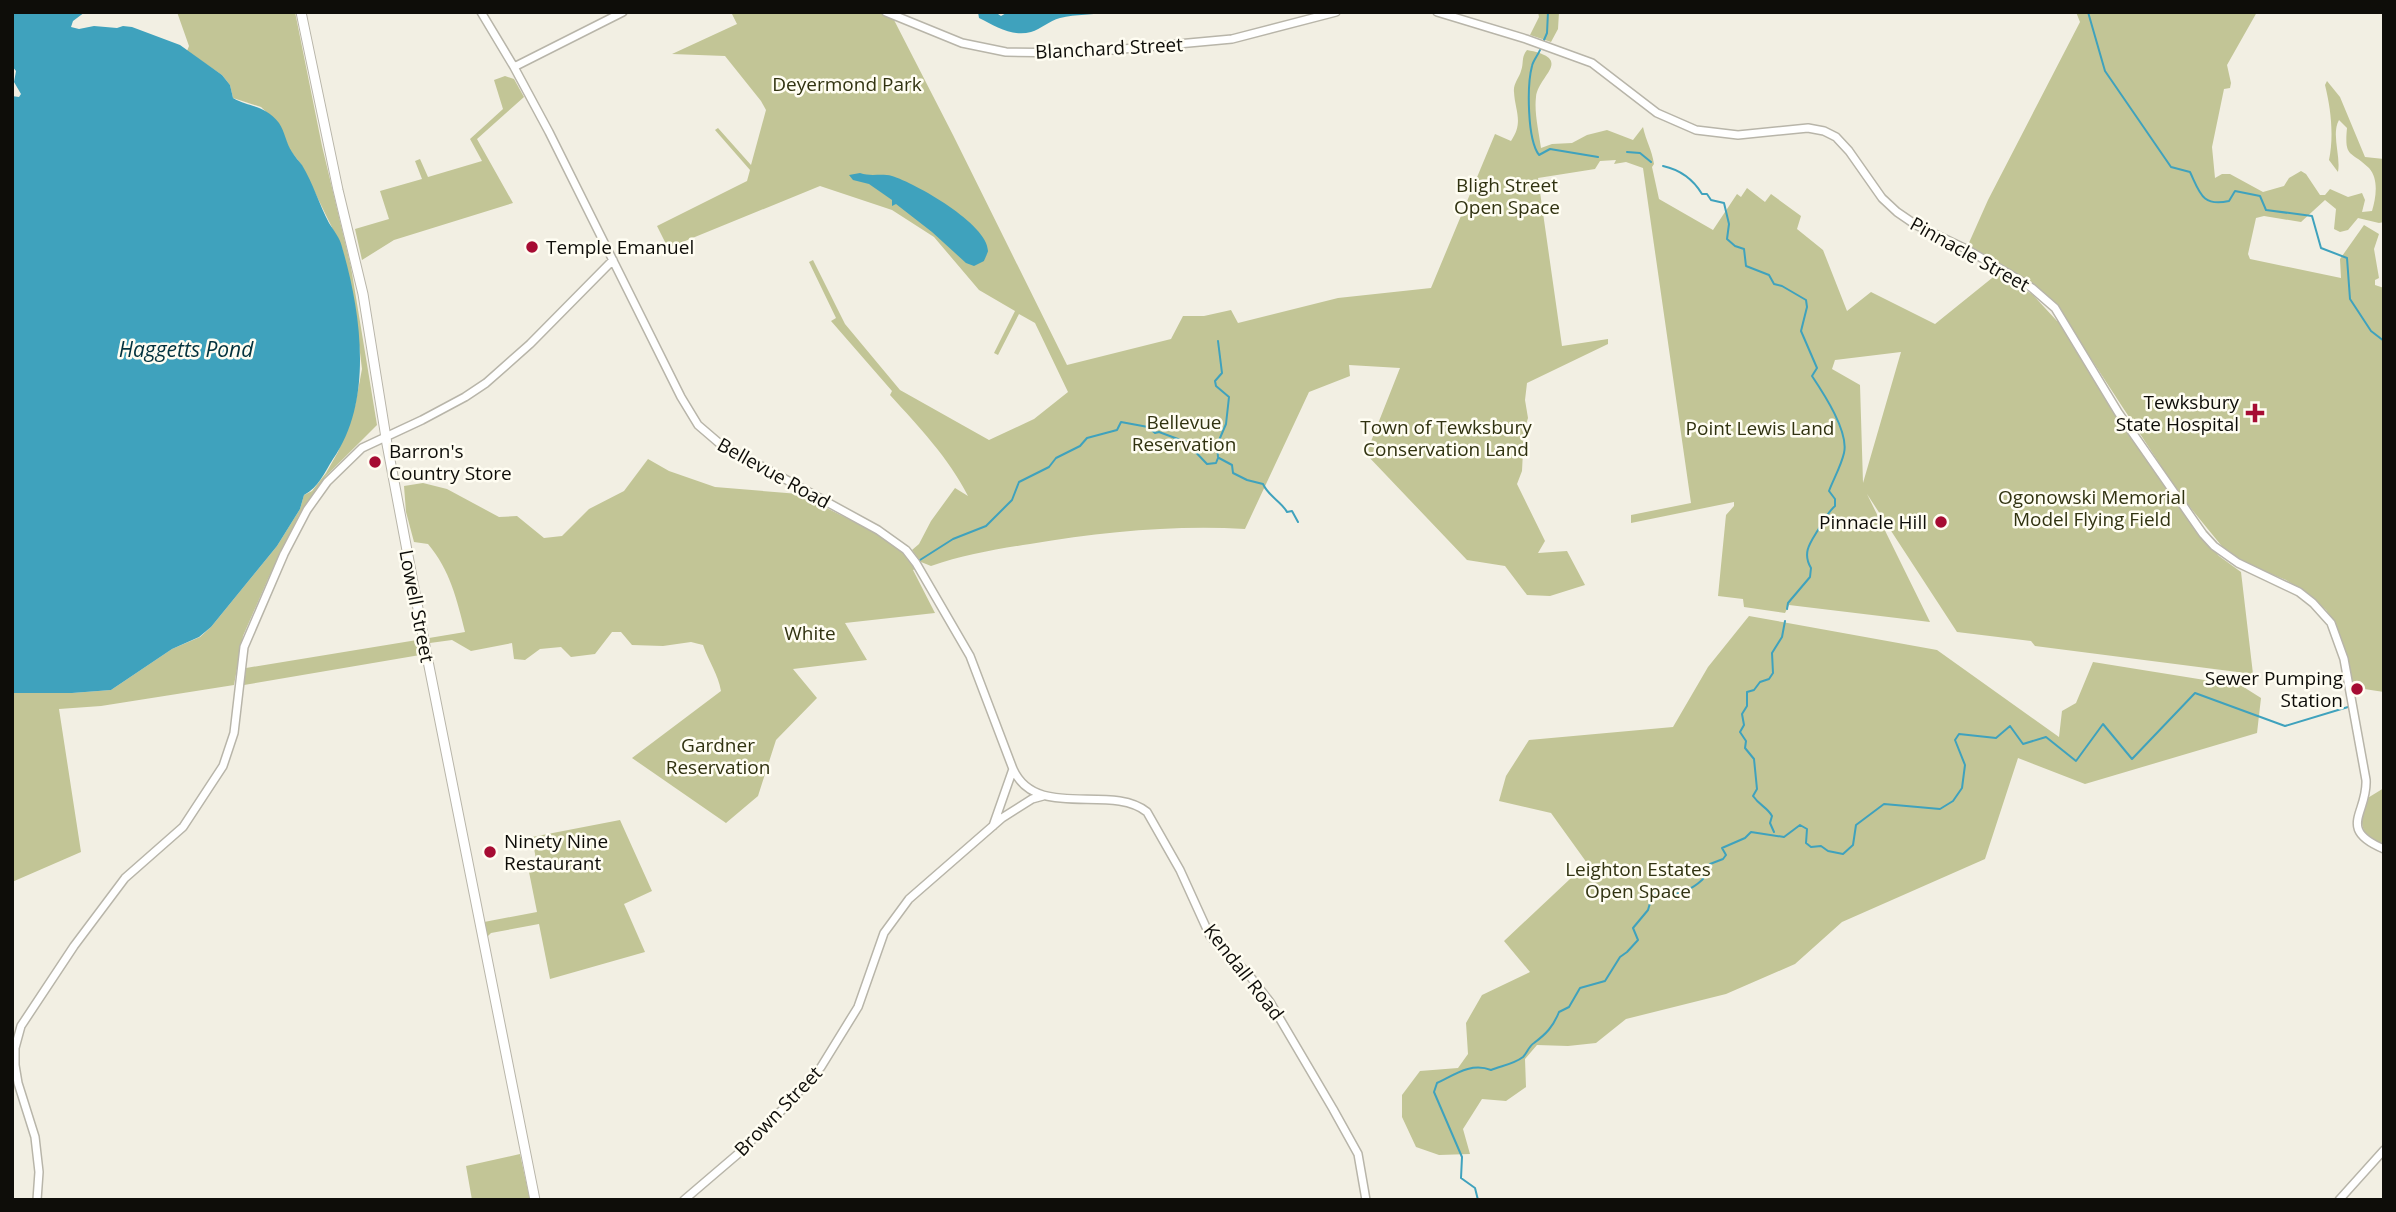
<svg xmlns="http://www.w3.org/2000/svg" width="2396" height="1212" font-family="'Open Sans',sans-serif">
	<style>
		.green { fill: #c2c596; fill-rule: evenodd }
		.water { fill: #3fa2bd }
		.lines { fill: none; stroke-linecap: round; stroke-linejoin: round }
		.stream { stroke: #3fa2bd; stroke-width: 2 }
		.minor-casing { stroke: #b8b5a9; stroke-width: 10 }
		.major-casing { stroke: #b8b5a9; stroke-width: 11 }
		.minor { stroke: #fff; stroke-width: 7 }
		.major { stroke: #fff; stroke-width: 9 }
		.poi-dot { fill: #a60c33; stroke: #fffdf2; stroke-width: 2.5 }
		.labels { text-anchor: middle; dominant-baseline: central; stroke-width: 5; stroke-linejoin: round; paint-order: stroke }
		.street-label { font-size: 19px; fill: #0e0d09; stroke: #fffdf2 }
		.park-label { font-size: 19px; fill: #303210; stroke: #fffdf2 }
		.poi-label { font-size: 19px; fill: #0e0d09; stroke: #fffdf2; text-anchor: start }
		.water-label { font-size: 21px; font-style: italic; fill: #03323e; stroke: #fffdf2 }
	</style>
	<rect width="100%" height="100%" fill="#f2efe3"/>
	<path class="green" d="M177 12H295L322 146 351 267 377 425 326 476 299 515 268 579 243 636 234 685 101 706 59 709 81 852 12 882V693H72L111 690 172 649 200 637 211 627 277 546 300 509 304 495 312 491 326 473 338 452 355 406 362 369 353 296 342 248 301 164 290 150 278 123 261 107 233 98 230 85 222 75 187 51 189 46Z
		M731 12H879L894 20 953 135 1067 365 1171 339 1183 316H1204L1231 310 1238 323 1338 298 1431 288 1495 134 1511 141C1524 122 1515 111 1514 92 1513 84 1519 78 1521 71 1524 63 1521 57 1527 50 1575 59 1538 75 1536 97 1534 113 1539 132 1541 148L1552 144 1572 143 1587 135 1607 130 1633 140 1643 127C1646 141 1652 150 1654 164L1652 167 1659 199 1713 230 1737 194 1741 197 1747 188 1765 202 1771 194 1801 216 1797 229 1823 250 1847 311 1871 292 1935 324 1997 274 2032 294 2057 321 2060 320 2195 528 2219 556 2241 572 2253 674 2035 646 2031 641 1957 632 1867 494 1930 622 1789 605 1785 613 1744 607 1743 599 1718 596 1726 515 1734 506V502L1631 523V515L1691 503 1643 168 1626 162 1614 164 1616 160 1600 161 1595 169 1538 178 1562 346 1608 339V344L1527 383 1525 400 1528 418 1524 431 1522 471 1517 484 1545 541 1538 553 1567 551 1585 585 1550 596 1527 595 1505 566 1467 560 1366 454 1400 368 1349 365 1350 376 1309 392 1245 529C1173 525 1102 532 1030 544 996 549 963 555 931 566L921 562 912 550 919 544 931 521 955 488 968 496C948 457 919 427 890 395L892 391 831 321 836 318 809 262 813 260 845 324 900 390 989 440 1034 419 1068 392 1035 323 1019 314 998 355 994 353 1015 311 979 290 934 237 892 210 820 186 668 248 657 226 747 181 750 170 715 130 718 128 751 165 766 110 761 101 725 56 672 54 737 24ZM1901 352 1863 483 1860 385 1832 369 1835 360Z
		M1538 12H1559L1558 29 1551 42 1530 35 1539 17Z
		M2076 12H2257L2227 65 2231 83 2230 88 2224 89 2212 147 2215 178 2222 174H2230L2263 192 2284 186 2289 178 2301 171 2306 174 2320 195H2325L2330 189 2348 197 2362 193 2365 200 2362 212 2372 211C2376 198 2379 179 2369 168 2351 150 2344 159 2347 128L2339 120C2331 134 2341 156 2338 172L2329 160C2334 136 2331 109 2325 85L2327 81 2340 97 2365 157 2384 159V222L2379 223 2358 218 2348 230 2340 232 2334 229 2336 209 2325 200 2301 222 2264 216 2256 218 2248 254 2250 259 2341 278 2340 259 2364 225 2379 234 2374 249 2379 278 2375 280V285L2384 288V692L2351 687 2334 622 2326 610 2302 590 2286 580 2251 566 2225 550 2180 495 2065 319 2024 279 1968 245 1988 200 2080 22Z
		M505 76 514 79 524 97 477 139 513 203 394 240 362 260 355 229 389 219 380 191 422 179 415 161 420 159 428 177 482 161 470 139 503 109 494 80Z
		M648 459 669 471 715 487 799 494 876 533 902 552 915 569 913 570 935 613 845 623 867 660 793 669 817 698 776 740 758 796 726 823 632 758 721 691C718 674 709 662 703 645L691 642 663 646 632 645 621 632H612L595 654 571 657 561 647 540 649 525 660 514 659 512 643 471 651 452 640 430 643 429 638 465 632C457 600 450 570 428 544L414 542 406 512 404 486 423 483 447 489 499 517 517 516 544 538 562 536 589 509 624 491Z
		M1749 616 1937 650 2059 737 2062 711 2076 703 2093 662 2242 686 2261 698 2257 733 2085 784 2018 758 1985 859 1842 922 1795 964 1726 994 1626 1019 1596 1043 1568 1046 1537 1045 1525 1059 1526 1087 1506 1101 1482 1099 1463 1129 1470 1154 1439 1155 1416 1147 1402 1117V1095L1420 1071 1458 1068 1468 1054 1466 1023 1482 995 1530 972 1504 941 1587 863 1551 813 1499 801 1506 776 1529 740 1673 727 1708 667Z
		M417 640 420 655 244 685 246 668Z
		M2384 788V845C2357 834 2360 823 2366 799Z
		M620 820 652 891 624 904 645 952 550 979 539 924 491 933 487 937 484 922 537 912 528 867 537 865 532 837Z
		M520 1154 530 1200H472L466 1166Z"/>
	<path class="water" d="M12 12H85L73 21 71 27 79 29 94 26 117 28 123 26 132 27 180 45 222 75 230 85 233 98C250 108 264 104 279 123 285 132 286 143 292 152 295 157 299 161 302 165 313 183 319 204 329 223 334 231 340 238 342 247 361 312 374 400 333 459 324 473 319 487 304 495L300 509 277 546 211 627 199 637 172 649 111 690 72 693H12V96L19 97 21 94 14 82 16 71 12 66Z
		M978 12H995L1001 16 1008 12H1109C1093 15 1076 14 1060 18 1049 21 1041 29 1031 32 1012 37 995 26 979 18Z
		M860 173C871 177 881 173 892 176 915 183 988 224 988 251 988 252 984 261 984 261L974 266 966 263 932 232 896 204 892 206V200L869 184 853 180 849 175Z"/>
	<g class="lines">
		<path class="stream" d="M2088 12 2105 71 2171 167 2190 172C2200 193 2202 207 2229 201L2235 191 2260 196 2266 210 2312 216 2321 248 2347 258 2350 299 2371 331 2384 341
			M1544 40 1547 33 1548 12
			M1540 50C1538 55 1533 61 1532 66 1527 85 1527 139 1539 155L1550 149 1598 157
			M1627 152 1640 153 1651 162
			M1663 166C1681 170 1693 179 1702 194H1707L1711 200 1724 203 1729 224 1727 239 1735 246 1744 249 1746 266 1769 275 1774 284 1782 286 1806 300 1807 307 1801 331 1817 368 1812 376C1824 394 1849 432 1844 453 1841 466 1834 478 1829 491L1835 499V506C1827 513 1824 521 1818 530 1810 543 1802 553 1811 568L1810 577 1788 603 1787 609
			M1218 341 1222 373 1215 381 1216 386 1229 397 1226 424 1217 445 1218 457
			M1219 458 1232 465 1233 473 1247 480 1263 484C1269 497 1281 501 1287 512L1292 511 1298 522
			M920 560 953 539 986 526 1012 500 1019 482 1049 467 1056 458 1080 446 1087 438 1117 430 1121 422 1148 427 1155 433 1159 432 1186 442 1207 464 1216 463 1218 458
			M1774 832 1770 823 1772 816C1767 807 1760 806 1753 796L1757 789 1754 759 1745 748 1746 741 1740 732 1744 725 1742 714 1747 706V692L1754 690 1760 682 1769 679 1773 673 1772 653 1782 637 1785 621
			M1478 1200 1475 1188 1461 1178 1462 1157 1434 1092 1437 1083C1454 1075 1471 1062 1491 1070 1501 1066 1514 1064 1523 1057 1527 1053 1529 1046 1534 1043 1546 1034 1553 1027 1559 1012L1569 1007 1580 988 1605 981 1620 957 1627 952 1638 940 1633 928 1648 910 1653 893C1671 897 1688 893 1702 880 1705 877 1708 869 1710 864L1723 859 1726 855 1722 848 1745 838 1751 832 1784 837 1800 825 1807 829 1806 843 1811 847 1821 846 1828 851 1843 854 1853 845 1856 825 1884 804 1940 809 1953 801 1962 788 1965 765 1955 740 1959 734 1996 738 2010 726 2023 744 2046 737 2076 761 2103 724 2132 759 2195 693 2285 726 2348 707"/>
		<defs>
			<path id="minor" d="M481 12 514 67 549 132 681 397 698 425 719 443 878 530 906 550 916 563 970 656 1013 769C1036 821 1111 783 1147 812L1180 870 1210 936 1249 975 1270 1002 1333 1109 1358 1154 1366 1200
				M886 12 962 43 1006 52 1080 53 1232 39 1336 12
				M1437 12 1526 39 1592 63 1657 113 1696 130 1738 135 1808 128 1824 131 1836 137 1849 151 1882 198 1897 212 1916 225 1966 249 2011 275 2032 288 2055 308 2118 412 2203 534 2214 546 2238 563 2299 592 2313 603 2331 623 2344 659 2366 780C2368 813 2336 829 2384 849
				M514 67 623 12
				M993 826 1013 769
				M37 1200 39 1172 35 1137 18 1083 15 1065V1048L21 1026 74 946 125 878 183 827 223 766 234 733 244 647 284 554 307 510 327 482 362 448 422 420 465 397 486 383 530 344 613 260
				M684 1200 739 1153 789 1103 821 1067 858 1007 884 933 909 899 1002 818 1032 799 1043 796
				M2339 1200 2384 1150"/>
			<path id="major" d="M301 12 338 190 363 294 387 444 425 646 535 1200"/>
		</defs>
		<use href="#minor" class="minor-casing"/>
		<use href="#major" class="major-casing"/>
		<use href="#minor" class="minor"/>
		<use href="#major" class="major"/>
	</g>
	<g class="poi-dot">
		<circle cx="532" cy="247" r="7"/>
		<path d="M2251.5 402.5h7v7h7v7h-7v7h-7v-7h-7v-7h7z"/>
		<circle cx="375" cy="462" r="7"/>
		<circle cx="1941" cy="522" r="7"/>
		<circle cx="2357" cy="689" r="7"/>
		<circle cx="490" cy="852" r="7"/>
	</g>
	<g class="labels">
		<g class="street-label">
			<text transform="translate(1109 48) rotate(-3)">Blanchard Street</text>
			<text transform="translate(1970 254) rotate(29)">Pinnacle Street</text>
			<text transform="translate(774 473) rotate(29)">Bellevue Road</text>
			<text transform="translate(417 606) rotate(79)">Lowell Street</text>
			<text transform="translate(1244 972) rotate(52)">Kendall Road</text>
			<text transform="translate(778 1111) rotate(-46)">Brown Street</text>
		</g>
		<g class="park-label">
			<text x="847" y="84">Deyermond Park</text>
			<text x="1507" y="185">Bligh Street<tspan x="1507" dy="22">Open Space</tspan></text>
			<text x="1184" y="422">Bellevue<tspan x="1184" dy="22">Reservation</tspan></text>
			<text x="1446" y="427">Town of Tewksbury<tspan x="1446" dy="22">Conservation Land</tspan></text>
			<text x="1760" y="428">Point Lewis Land</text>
			<text x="2092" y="497">Ogonowski Memorial<tspan x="2092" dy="22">Model Flying Field</tspan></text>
			<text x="810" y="633">White</text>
			<text x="718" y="745">Gardner<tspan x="718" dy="22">Reservation</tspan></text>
			<text x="1638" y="869">Leighton Estates<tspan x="1638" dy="22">Open Space</tspan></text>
		</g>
		<g class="poi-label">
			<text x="546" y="247">Temple Emanuel</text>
			<text x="2239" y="402" text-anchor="end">Tewksbury<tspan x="2239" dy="22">State Hospital</tspan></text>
			<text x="389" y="451">Barron's<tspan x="389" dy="22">Country Store</tspan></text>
			<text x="1927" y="522" text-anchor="end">Pinnacle Hill</text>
			<text x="2343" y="678" text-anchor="end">Sewer Pumping<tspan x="2343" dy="22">Station</tspan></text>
			<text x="504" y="841">Ninety Nine<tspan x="504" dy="22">Restaurant</tspan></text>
		</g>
		<g class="water-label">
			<text x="186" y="349">Haggetts Pond</text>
		</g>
	</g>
	<rect width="2396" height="1212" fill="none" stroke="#0e0d09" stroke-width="28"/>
</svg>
